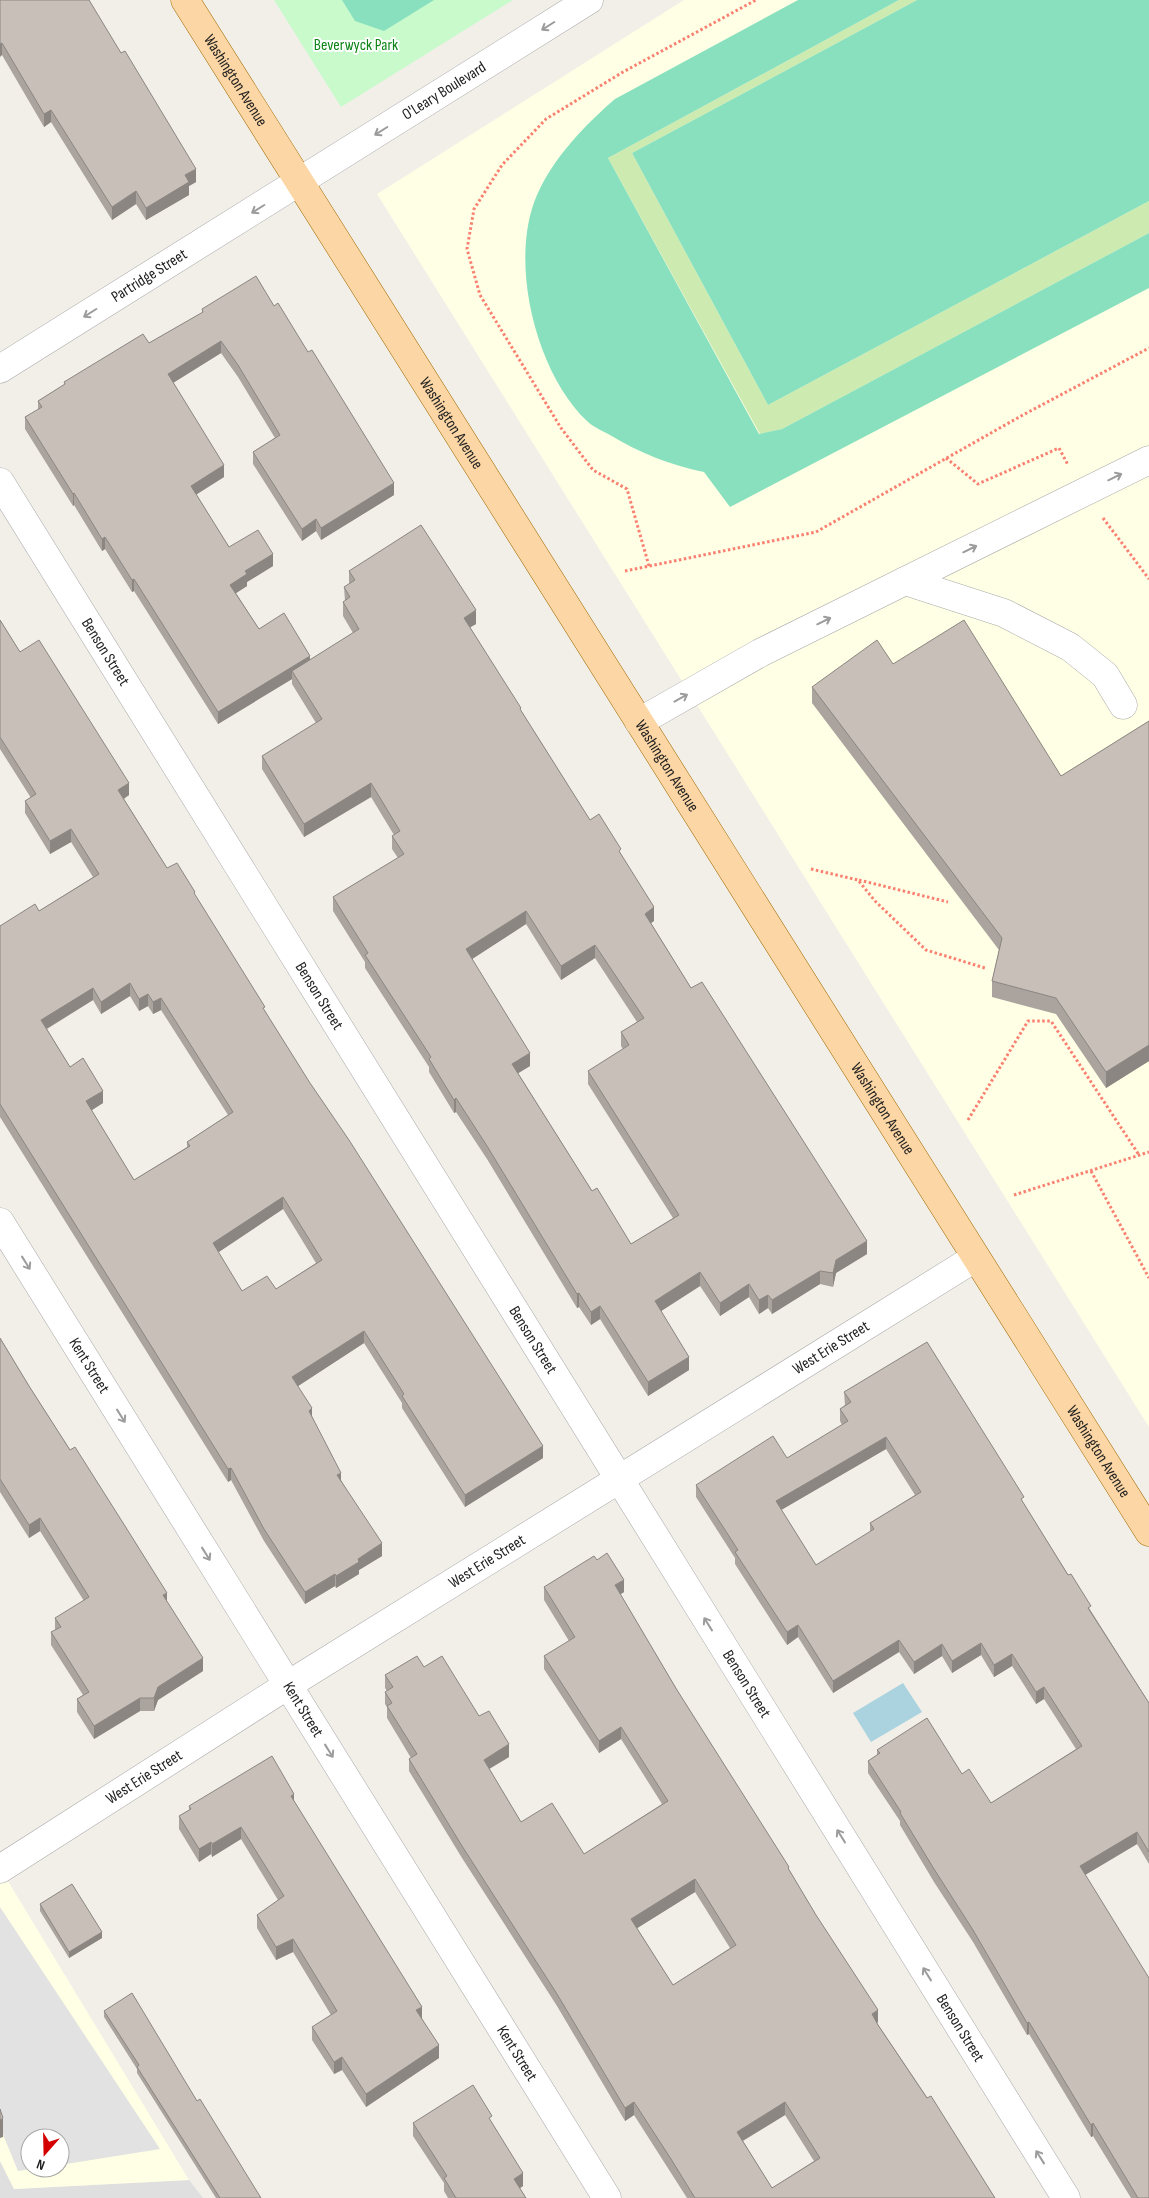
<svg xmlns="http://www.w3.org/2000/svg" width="1149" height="2198" font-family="'Sofia Sans Condensed',sans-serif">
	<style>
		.residential { fill: #e0dfdf }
		.education { fill: #ffffe5; fill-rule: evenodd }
		.grass { fill: #cdebb0 }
		.park { fill: #c8facc }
		.pitch { fill: #88e0be }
		.parking { fill: #e2e2e2 }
		.water { fill: #aad3df }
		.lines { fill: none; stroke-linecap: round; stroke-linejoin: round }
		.minor-casing { stroke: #a9a9a9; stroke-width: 29 }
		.major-casing { stroke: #a06b00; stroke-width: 29 }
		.path { stroke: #fa8072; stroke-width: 3; stroke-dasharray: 2.5 2.5; stroke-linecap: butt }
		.minor { stroke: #fff; stroke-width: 28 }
		.major { stroke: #fcd6a4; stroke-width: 28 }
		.wall { fill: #aba49e; fill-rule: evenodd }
		.shaded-wall { fill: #8b8681 }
		.building { fill: #c7bfb8; stroke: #8b8681; fill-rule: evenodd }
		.oneway { stroke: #9c9c9c }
		.labels { text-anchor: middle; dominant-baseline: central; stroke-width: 4; stroke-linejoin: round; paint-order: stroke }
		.park-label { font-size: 16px; fill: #0c8416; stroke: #fff }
		.street-label { font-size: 16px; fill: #222; stroke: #fff }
	</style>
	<rect width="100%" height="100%" fill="#f2efe9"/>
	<path class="residential" d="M0 2161 14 2189 189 2180 203 2198H0Z"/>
	<path class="education" d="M684 0H1149V1427L377 194Z
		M0 1868 189 2180 14 2189 0 2161ZM30 2138H60V2168H30Z"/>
	<path class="grass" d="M899 0H917L632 153 768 405 1149 201V233L782 429 760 434 608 158Z"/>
	<path class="park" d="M274 0H513L341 107Z"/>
	<path class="pitch" d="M342 0H434L384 31 355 21Z
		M798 0H899L608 158 759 434 782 429 1149 233V288L730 507 704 472C670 465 640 453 610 435 603 431 593 427 587 421 536 373 508 261 537 195 554 157 584 126 615 99Z
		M917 0H1149V201L768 405 632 153Z"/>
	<path class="parking" d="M0 1907 160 2149 60 2165V2138H30V2168H39L18 2171 0 2127Z"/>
	<path class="water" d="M903 1683 922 1712 871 1742 853 1713Z"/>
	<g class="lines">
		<defs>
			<g id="minor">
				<path id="s1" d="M0 369 589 0"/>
				<path id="s2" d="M0 482 1066 2198"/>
				<path d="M905 581 1004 613 1070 647 1105 675 1123 705"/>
				<path d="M639 722 760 653 1149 460"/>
				<path id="s3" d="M0 1222 607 2198"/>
				<path id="s4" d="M0 1869 288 1685 975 1258"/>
			</g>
			<g id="major">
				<path id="s5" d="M185 0 1149 1532"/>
			</g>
		</defs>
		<use href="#minor" class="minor-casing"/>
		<use href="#major" class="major-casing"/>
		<path class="path" d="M946 458 978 484 1059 448 1068 465
			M1103 518 1149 579
			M649 566 627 489 593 470 561 428 480 295 467 249 474 209 502 165 546 119 623 72 756 0
			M625 571 816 532 1021 416 1149 348
			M811 869 858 880 875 901 926 950 985 968
			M859 880 948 902
			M968 1120 1028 1021H1051L1139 1155
			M1091 1171 1149 1278
			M1014 1195 1149 1152"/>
		<use href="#minor" class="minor"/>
		<use href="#major" class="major"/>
	</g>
	<path class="wall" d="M0 0 196 182 189 186V195L146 220 136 204 112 220 51 122 44 127 2 55Z
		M274 306 394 495 321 540 316 531 302 541 253 464V452L275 438 238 377 221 353 173 383 224 477 196 494 229 547 273 566 247 582V586L236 593 259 629 310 660 353 633 343 616V602L345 601 344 587 349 584V571L476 624 470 627 521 711 590 820 621 855 654 921 651 923 691 988 867 1254 836 1273 833 1287 820 1284 772 1314 768 1308 759 1314 749 1297 720 1316 700 1286 661 1311 689 1370 648 1396 600 1319 591 1325 579 1307 577 1308 487 1159 456 1112 454 1113 429 1072V1067L365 968V962L333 911V897L398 858 392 849V836L394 835 371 797 304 837 262 769V756L316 723 292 684V679L218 724 134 591 132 592 105 549 102 551 74 505 73 506 25 429V417L38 410V401L64 385V382L149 343 202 313V309ZM526 924 561 980 595 958 637 1022 621 1032V1046L623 1049 588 1071V1084L673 1218 631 1244 592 1191 518 1073 530 1066 472 959Z
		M0 620 20 652 129 795 124 799 167 868 195 896 265 1012 543 1458 465 1507 402 1408V1403L364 1343 298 1386 341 1480 382 1556 359 1570V1574L336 1588 335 1586 305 1604 264 1541 231 1480 228 1482 0 1117V926L39 911 93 877 71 842 50 854 25 813V801L31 798 0 749ZM130 996 139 1011 148 1006 153 1014 161 1010 228 1115 187 1142V1147L134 1180 91 1110 103 1103 70 1067 47 1029 93 1000 101 1014ZM283 1209 316 1263 276 1289 242 1291 218 1252Z
		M893 664 1061 776 1149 721V1061L1106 1088 1056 1014 992 997V981L999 950 812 703V687Z
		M0 1338 29 1386 167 1601 203 1671 158 1700 154 1711H140L94 1739 77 1712V1699L83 1695 51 1645V1632L55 1630V1618L84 1601 40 1531 29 1538 0 1492Z
		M844 1392 1024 1504 1091 1611 1149 1703V1864L1137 1844 1085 1875 1149 2198H1131L1093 2136 1091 2137 1029 2034 1027 2035 973 1942 934 1882 900 1825V1821L868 1773V1761L877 1755V1750L962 1774 991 1803 1076 1749 1044 1699 1036 1704 1012 1666 994 1677 981 1655 952 1673 942 1656 914 1674 899 1652 833 1693 798 1637 787 1645 735 1564V1558L696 1497V1485L787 1458 842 1425 840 1421V1409L845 1405ZM886 1449 915 1495 870 1523V1532L816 1565 781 1510Z
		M597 1560 624 1592 620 1594 677 1690 789 1870 878 2022 877 2023 995 2198H687L634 2115 625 2121 557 2006 462 1858 409 1771V1759L411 1758 387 1718V1707L385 1704V1692L387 1691 385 1688V1675L424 1667 479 1716 509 1757 489 1769 521 1822 584 1854 662 1804 621 1739 599 1753 544 1669V1656L569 1641 544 1600V1587ZM695 1892 730 1948 673 1985 637 1928ZM785 2115 814 2161 772 2188 743 2141Z
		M294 1801 422 2018 439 2058 366 2107 342 2070 334 2074 312 2040V2027L331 2015 293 1952 276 1960 257 1928V1915L278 1900 241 1839 212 1857 211 1854 199 1862 179 1829V1816L189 1810V1806Z
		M40 1904 102 1938 69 1958 40 1911Z
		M104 2011 197 2101 261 2198H216L137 2073V2069L104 2017Z
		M413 2123H492L523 2186 520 2188 526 2198H448L444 2191V2183L413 2136Z"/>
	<path class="shaded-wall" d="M2 43V55L0 57V44Z
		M51 110V122L44 127V114Z
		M196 169V182L189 186V195L146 220V208L185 175Z
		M136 191V204L112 220V207Z
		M221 341V353L168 386V374Z
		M224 465V477L191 498V486Z
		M394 483V495L321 540V528Z
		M74 493V505L73 506V494Z
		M316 519V531L302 541V529Z
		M105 537V549L102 551V539Z
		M273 554V566L247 582V586L230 597V585L245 571Z
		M134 579V591L132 592V580Z
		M476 610V624L464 631V618Z
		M310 656V668L292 671V679L218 724V712Z
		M129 783V795L118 802V790Z
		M371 783V797L304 837V824Z
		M71 829V842L50 854V841Z
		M654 907V921L645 927V914Z
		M526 911V924L466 963V949Z
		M595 945V958L561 980V966Z
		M130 983V996L101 1014V1002Z
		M93 988V1000L41 1032V1020Z
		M148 994V1006L139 1011V999Z
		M161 998V1010L153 1014V1002Z
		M1149 1045V1061L1106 1088V1072Z
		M530 1053V1066L512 1077V1064Z
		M103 1091V1103L86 1114V1101Z
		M456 1098V1112L454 1113V1100Z
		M283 1197V1209L213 1256V1243Z
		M867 1241V1254L836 1273 833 1287V1273L836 1260Z
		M820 1271V1284L772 1314V1300Z
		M700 1272V1286L655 1315V1301Z
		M749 1284V1297L720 1316V1303Z
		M579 1293V1307L577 1308V1294Z
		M768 1295V1308L759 1314V1300Z
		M600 1306V1319L591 1325V1312Z
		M364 1331V1343L292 1390V1377Z
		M689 1357V1370L648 1396V1382Z
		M312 1408V1421L309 1411Z
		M886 1437V1449L776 1513V1501Z
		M543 1446V1458L465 1507V1495Z
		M231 1468V1480L228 1482V1469Z
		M341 1473V1485L337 1475Z
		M40 1518V1531L29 1538V1525Z
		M382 1543V1556L359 1570V1574L336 1588V1576L358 1559Z
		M335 1574V1586L305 1604V1592Z
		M624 1580V1592L615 1598V1585Z
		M167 1593V1606L163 1595Z
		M798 1625V1637L787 1645V1632Z
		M899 1640V1652L833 1693V1681Z
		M981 1643V1655L952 1673V1661Z
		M942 1644V1656L914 1674V1662Z
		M1012 1654V1666L994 1677V1665Z
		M203 1658V1671L158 1700 154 1711V1698L158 1687Z
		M1044 1687V1699L1036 1704V1692Z
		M140 1698V1711L94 1739V1726Z
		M621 1727V1739L599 1753V1741Z
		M509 1744V1757L484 1772V1760Z
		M294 1794V1807L291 1796Z
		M241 1827V1839L212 1857V1844Z
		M1137 1832V1844L1080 1878V1866Z
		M211 1842V1854L199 1862V1849Z
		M695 1879V1892L631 1932V1919Z
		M102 1932V1938L69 1958V1952Z
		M293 1939V1952L276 1960V1947Z
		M422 2007V2019L416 2010Z
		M878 2010V2022L872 2026V2014Z
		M1029 2022V2034L1027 2035V2023Z
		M439 2045V2058L366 2107V2094Z
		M342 2057V2070L334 2074V2062Z
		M634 2102V2115L625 2121V2108Z
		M785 2102V2115L737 2144V2132Z
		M3 2118V2137L0 2138V2120Z
		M1093 2123V2136L1091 2137V2125Z
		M523 2173V2186L514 2192V2179Z"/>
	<path class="building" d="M0 0H89L121 53 125 51 196 169 185 175 189 182 146 208 136 191 112 207 51 110 44 114 2 43 0 44Z
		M256 276 274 306 278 303 308 352 312 350 394 483 321 528 316 519 302 529 253 452 280 435 238 365 221 341 168 374 224 465 191 486 229 547 258 530 273 554 245 571 247 574 230 585 259 629 284 613 310 656 218 712 134 579 132 580 105 537 102 539 74 493 73 494 25 417 42 407 38 401 65 384 64 382 143 334 149 343 203 312 202 309Z
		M421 525 476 610 464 618 521 708 520 709 590 820 599 814 621 849 619 851 654 907 645 914 691 988 702 982 867 1241 836 1260 833 1273 820 1271 772 1300 768 1295 759 1300 749 1284 720 1303 700 1272 655 1301 689 1357 648 1382 600 1306 591 1312 579 1293 577 1294 487 1146 456 1098 454 1100 429 1059 431 1057 365 955 368 953 333 897 404 854 392 836 400 831 371 783 304 824 262 756 322 719 292 671 359 629 343 602 350 597 344 587 355 580 349 571ZM526 911 561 966 595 945 644 1018 621 1032 629 1045 588 1071 679 1215 631 1244 597 1188 592 1191 512 1064 530 1053 466 949Z
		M0 620 20 652 39 640 129 783 118 790 167 868 177 863 195 892 194 893 265 1007 263 1008 310 1083 349 1140 543 1446 465 1495 402 1396 404 1394 364 1331 292 1377 312 1408 309 1411 341 1473 337 1475 382 1543 358 1559 359 1562 336 1576 335 1574 305 1592 264 1529 231 1468 228 1469 0 1104V926L35 904 39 911 99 874 71 829 50 841 25 801 36 794 0 737ZM130 983 139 999 148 994 153 1002 161 998 233 1112 187 1142 190 1146 134 1180 86 1101 103 1091 83 1058 70 1067 41 1020 93 988 101 1002ZM283 1197 322 1260 276 1289 267 1276 242 1291 213 1243Z
		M964 620 1061 776 1149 721V1045L1106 1072 1056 998 992 981 1002 938 812 687 877 640 893 664Z
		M0 1338 29 1386 70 1450 75 1447 125 1526 167 1593 163 1595 203 1658 158 1687 154 1698H140L94 1726 77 1699 89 1692 51 1632 61 1627 55 1618 89 1597 40 1518 29 1525 0 1479Z
		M927 1342 1024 1497 1021 1499 1068 1575 1071 1574 1091 1606 1088 1608 1149 1703V1852L1137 1832 1080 1866 1149 1978V2198H1138L1093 2123 1091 2125 1029 2022 1027 2023 973 1930 934 1869 900 1813 901 1812 868 1761 880 1753 877 1750 927 1718 962 1774 969 1769 991 1803 1082 1746 1044 1687 1036 1692 1012 1654 994 1665 981 1643 952 1661 942 1644 914 1662 899 1640 833 1681 798 1625 787 1632 735 1552 738 1550 696 1485 773 1436 787 1458 848 1421 840 1409 851 1402 844 1392ZM886 1437 921 1492 870 1523 874 1529 816 1565 776 1501Z
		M607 1553 624 1580 615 1585 677 1690 789 1867 788 1868 816 1915 878 2010 872 2014 878 2025 927 2098 931 2096 995 2198H695L671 2159 634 2102 625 2108 557 1994 462 1846 409 1759 417 1754 387 1706 392 1703 385 1692 393 1687 385 1675 417 1656 424 1667 442 1656 479 1716 489 1711 509 1744 484 1760 521 1822 552 1803 584 1854 668 1801 621 1727 599 1741 544 1656 575 1637 544 1587 594 1556 597 1560ZM695 1879 736 1945 673 1985 631 1919ZM785 2102 820 2158 772 2188 737 2132Z
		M272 1756 294 1794 291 1796 422 2007 416 2010 439 2045 366 2094 342 2057 334 2062 312 2027 337 2011 293 1939 276 1947 257 1915 284 1896 241 1827 212 1844 211 1842 199 1849 179 1816 191 1809 189 1806Z
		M72 1884 102 1932 69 1952 40 1904Z
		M132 1993 197 2101 200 2099 261 2198H220L137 2067 139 2065 104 2011Z
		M473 2085 492 2116 489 2118 523 2173 514 2179 526 2198H456L444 2178 447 2176 413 2123Z
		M0 2109 3 2118 0 2120Z"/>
	<defs><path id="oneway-shaft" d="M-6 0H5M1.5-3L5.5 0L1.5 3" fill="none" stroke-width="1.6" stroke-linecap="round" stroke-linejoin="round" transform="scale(1.25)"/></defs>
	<g class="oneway">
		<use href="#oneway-shaft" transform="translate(548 26) rotate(148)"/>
		<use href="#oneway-shaft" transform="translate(381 131) rotate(148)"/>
		<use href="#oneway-shaft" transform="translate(258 209) rotate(148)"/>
		<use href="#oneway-shaft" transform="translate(90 313) rotate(148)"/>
		<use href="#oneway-shaft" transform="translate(1115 477) rotate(-26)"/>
		<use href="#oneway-shaft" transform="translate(970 549) rotate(-26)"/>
		<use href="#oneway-shaft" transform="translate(824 621) rotate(-26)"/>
		<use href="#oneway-shaft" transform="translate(681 698) rotate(-29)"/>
		<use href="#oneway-shaft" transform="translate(26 1263) rotate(58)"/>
		<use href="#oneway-shaft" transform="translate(121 1416) rotate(58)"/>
		<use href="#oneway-shaft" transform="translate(206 1554) rotate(58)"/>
		<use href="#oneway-shaft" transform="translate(708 1624) rotate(-122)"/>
		<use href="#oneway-shaft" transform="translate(329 1751) rotate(58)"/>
		<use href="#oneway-shaft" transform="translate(841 1836) rotate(-122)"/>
		<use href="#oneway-shaft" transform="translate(927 1974) rotate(-122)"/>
		<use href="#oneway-shaft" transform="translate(1040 2157) rotate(-122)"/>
	</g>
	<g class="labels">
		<g class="park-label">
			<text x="356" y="45">Beverwyck Park</text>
		</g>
		<g class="street-label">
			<text stroke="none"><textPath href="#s5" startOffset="95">Washington Avenue</textPath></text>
			<text stroke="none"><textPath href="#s1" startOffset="524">O'Leary Boulevard</textPath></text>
			<text stroke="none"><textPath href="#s1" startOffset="176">Partridge Street</textPath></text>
			<text stroke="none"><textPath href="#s5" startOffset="500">Washington Avenue</textPath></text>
			<text stroke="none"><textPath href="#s2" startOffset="200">Benson Street</textPath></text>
			<text stroke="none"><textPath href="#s5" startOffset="905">Washington Avenue</textPath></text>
			<text stroke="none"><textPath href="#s2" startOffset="605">Benson Street</textPath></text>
			<text stroke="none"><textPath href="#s5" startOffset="1310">Washington Avenue</textPath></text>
			<text stroke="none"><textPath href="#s2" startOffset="1010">Benson Street</textPath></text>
			<text stroke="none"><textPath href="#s4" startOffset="981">West Erie Street</textPath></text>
			<text stroke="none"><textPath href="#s3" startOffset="169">Kent Street</textPath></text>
			<text stroke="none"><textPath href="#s5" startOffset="1715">Washington Avenue</textPath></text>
			<text stroke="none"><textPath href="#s4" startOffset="576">West Erie Street</textPath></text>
			<text stroke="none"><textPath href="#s2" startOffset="1415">Benson Street</textPath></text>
			<text stroke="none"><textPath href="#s3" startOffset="574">Kent Street</textPath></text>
			<text stroke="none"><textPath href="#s4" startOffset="171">West Erie Street</textPath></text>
			<text stroke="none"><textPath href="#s2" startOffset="1820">Benson Street</textPath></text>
			<text stroke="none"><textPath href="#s3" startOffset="979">Kent Street</textPath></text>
		</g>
	</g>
	<g transform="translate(45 2153) rotate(200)"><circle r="24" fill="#ffffff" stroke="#a7a7a7"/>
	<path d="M0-4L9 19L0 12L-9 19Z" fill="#d40000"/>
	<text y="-8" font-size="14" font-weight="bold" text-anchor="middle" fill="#222222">N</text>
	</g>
</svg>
